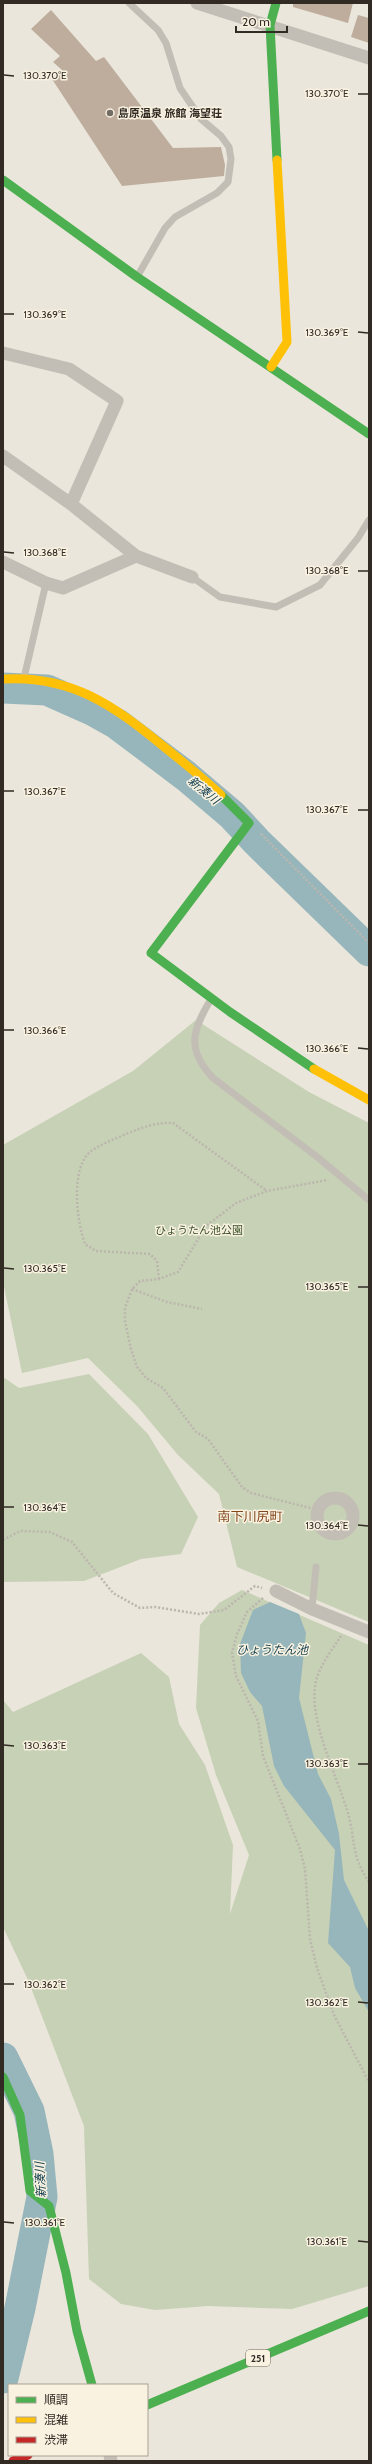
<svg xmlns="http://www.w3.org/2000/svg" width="372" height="2464" font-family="Cabin,'Noto Sans JP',sans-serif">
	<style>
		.green { fill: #c7d1b5 }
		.water { fill: #97b6bb }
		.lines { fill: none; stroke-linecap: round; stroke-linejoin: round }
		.river { stroke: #97b6bb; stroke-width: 31 }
		.building { fill: #bead9c }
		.path { stroke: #bbb6ae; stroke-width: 2.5; stroke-dasharray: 2 2; stroke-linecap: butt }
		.lane { stroke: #c3beb5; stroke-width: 7 }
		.street { stroke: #c3beb5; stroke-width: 13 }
		.fast { stroke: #4caf50; stroke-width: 9 }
		.slow { stroke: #ffc107; stroke-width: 9 }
		.jam { stroke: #c62828; stroke-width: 9 }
		.ticks { fill: none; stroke: #322b24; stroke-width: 1.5 }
		.poi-dot { fill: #726c64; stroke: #f9f2e1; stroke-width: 1.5 }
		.labels { text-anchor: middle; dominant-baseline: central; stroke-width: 3; stroke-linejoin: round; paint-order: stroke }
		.shield { fill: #f9f2e1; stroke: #6e675d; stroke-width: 1 }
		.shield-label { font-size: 10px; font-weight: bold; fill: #322b24 }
		.poi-label { font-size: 11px; font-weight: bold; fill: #322b24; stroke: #f9f2e1; text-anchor: start }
		.park-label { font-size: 11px; fill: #3a5128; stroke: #f9f2e1 }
		.water-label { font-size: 12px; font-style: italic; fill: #1a4554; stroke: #f9f2e1 }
		.quarter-label { font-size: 13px; fill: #82471d; stroke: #f9f2e1 }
		.ticks-label { font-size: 10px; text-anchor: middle; fill: #322b24; stroke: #f9f2e1; stroke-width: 3; stroke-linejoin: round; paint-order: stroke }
	</style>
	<rect width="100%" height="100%" fill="#eae6db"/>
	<path class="green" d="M196 1020 309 1092 369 1123V1622L237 1567 219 1494 178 1455 137 1406 88 1358 22 1373 3 1282V1145L133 1071Z
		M89 1374 148 1434 198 1517 181 1554 141 1559 84 1581 3 1582V1377L19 1388Z
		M242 1590 369 1645V2286L292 2309 208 2306 155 2310 121 2304 89 2279 84 2126 28 1980 3 1927V1700L13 1712 141 1653 169 1677 179 1724 205 1765 233 1845 230 1914 249 1855 216 1775 196 1708 200 1625 219 1603Z"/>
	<path class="water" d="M270 1602 299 1614 306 1633 299 1698 318 1774 331 1799 339 1834 344 1880 369 1931V2012L355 1988 350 1967 328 1943 335 1850 284 1786 274 1766 262 1706 250 1692 241 1673 240 1644 253 1610Z"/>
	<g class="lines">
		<path class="river" d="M3 688 47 690 92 710 117 724 186 776 232 815 257 842 369 951
			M3 2058 29 2111 38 2154 42 2197 20 2308 3 2378"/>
	</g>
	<path class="building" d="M293 3H353L348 23 293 7Z
		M51 10 96 61 104 57 173 148 221 147 225 165 224 176 122 186 52 79 62 70 53 62 60 56 31 29Z
		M358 15 369 18V43L351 37Z"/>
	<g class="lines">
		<path class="path" d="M261 834 369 943
			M159 1279 157 1261 150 1254 96 1251 85 1244C77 1223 70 1169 90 1152 100 1144 113 1140 126 1134 141 1128 156 1122 173 1123L267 1191
			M132 1289 167 1302 202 1309
			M318 1510 251 1493 242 1487 208 1439 196 1432 163 1388 146 1378 137 1367 131 1349 125 1321V1308L132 1289 140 1281 159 1279 178 1272 206 1226 236 1203 267 1191 327 1180
			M3 1540 20 1531 50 1532 72 1542 113 1593 140 1608 155 1607 199 1614 224 1610 255 1586 262 1588
			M263 1598 247 1612 237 1634 232 1653 236 1676 258 1721 263 1756 300 1849 305 1869 310 1939 317 1968 334 2015 369 2082
			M341 1636C332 1650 320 1665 316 1681 307 1717 337 1776 347 1810 356 1839 350 1854 369 1882"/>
		<path class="lane" d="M129 3 158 30 166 43 180 88 201 119 221 136 229 147 231 159 228 182 217 193 175 217 165 228 137 277
			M192 577 220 597 276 607 320 585 358 538 369 520
			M24 678 46 583
			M211 999C192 1031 186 1049 213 1078L316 1156 369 1200
			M312 1609 316 1567"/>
		<path class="street" d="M197 3 369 58
			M3 353 69 369 117 401 71 504
			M3 456 71 504 136 556 192 577
			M3 562 46 583 63 588 136 556
			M317 1516a18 18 0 1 1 36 0a18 18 0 1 1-36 0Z
			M276 1591 312 1609 369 1632
			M110 2455 111 2461"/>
		<path class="fast" d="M276 3 270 25 277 160
			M3 180 137 277 369 434
			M221 795 249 823 151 953 230 1012 314 1069
			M3 2077 20 2115 30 2191 49 2206 66 2273 77 2331 92 2385
			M147 2405 369 2311"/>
		<path class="slow" d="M271 367 287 342 277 160
			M3 679C71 675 113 705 163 746 183 762 203 778 221 795
			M314 1069 369 1100"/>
		<path class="jam" d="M13 2461 28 2455"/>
	</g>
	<path class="ticks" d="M4 75 14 76M358 94H368M4 314H14M358 332 368 333M4 552 14 553M358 571H368M4 791H14M358 810H368M4 1030H14M358 1048 368 1049M4 1268 14 1269M358 1287H368M4 1507H14M358 1525 368 1526M4 1745 14 1746M358 1764H368M4 1984H14M358 2002 368 2003M4 2222 14 2223M358 2241 368 2242"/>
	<circle class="poi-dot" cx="110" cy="113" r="4"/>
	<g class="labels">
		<rect class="shield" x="246" y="2350" width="24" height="16" rx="3"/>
		<g class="shield-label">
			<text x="258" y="2358">251</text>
		</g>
		<g class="poi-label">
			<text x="118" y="113">島原温泉 旅館 海望荘</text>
		</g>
		<g class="park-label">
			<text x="199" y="1230">ひょうたん池公園</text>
		</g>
		<g class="water-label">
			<text transform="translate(204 790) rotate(40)">新湊川</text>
			<text x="272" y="1649">ひょうたん池</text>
			<text transform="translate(40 2180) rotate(-93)">新湊川</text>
		</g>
		<g class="quarter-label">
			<text x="250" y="1516">南下川尻町</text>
		</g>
	</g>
	<g class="ticks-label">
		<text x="45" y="79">130.370°E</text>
		<text x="327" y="97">130.370°E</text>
		<text x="45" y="318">130.369°E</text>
		<text x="327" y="336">130.369°E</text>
		<text x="45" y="556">130.368°E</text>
		<text x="327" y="574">130.368°E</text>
		<text x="45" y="795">130.367°E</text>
		<text x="327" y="813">130.367°E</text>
		<text x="45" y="1034">130.366°E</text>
		<text x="327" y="1052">130.366°E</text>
		<text x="45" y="1272">130.365°E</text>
		<text x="327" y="1290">130.365°E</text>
		<text x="45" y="1511">130.364°E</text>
		<text x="327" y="1529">130.364°E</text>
		<text x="45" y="1749">130.363°E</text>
		<text x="327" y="1767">130.363°E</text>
		<text x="45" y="1988">130.362°E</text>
		<text x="327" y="2006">130.362°E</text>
		<text x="45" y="2226">130.361°E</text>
		<text x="327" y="2245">130.361°E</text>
	</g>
	<rect width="372" height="2464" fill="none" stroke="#322b24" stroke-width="8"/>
	<rect x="8" y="2384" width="140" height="72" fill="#f9f2e1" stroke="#a9a295"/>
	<rect x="16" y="2397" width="20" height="6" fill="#4caf50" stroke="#a9a295"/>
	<text x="44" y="2404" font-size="12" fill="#322b24">順調</text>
	<rect x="16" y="2417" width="20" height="6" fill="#ffc107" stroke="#a9a295"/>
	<text x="44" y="2424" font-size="12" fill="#322b24">混雑</text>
	<rect x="16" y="2437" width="20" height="6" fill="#c62828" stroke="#a9a295"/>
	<text x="44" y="2444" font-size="12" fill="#322b24">渋滞</text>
	<path d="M236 26v6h51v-6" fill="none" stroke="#322b24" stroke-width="2"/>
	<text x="242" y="26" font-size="12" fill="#322b24" stroke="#f9f2e1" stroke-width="3" paint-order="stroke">20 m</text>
</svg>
